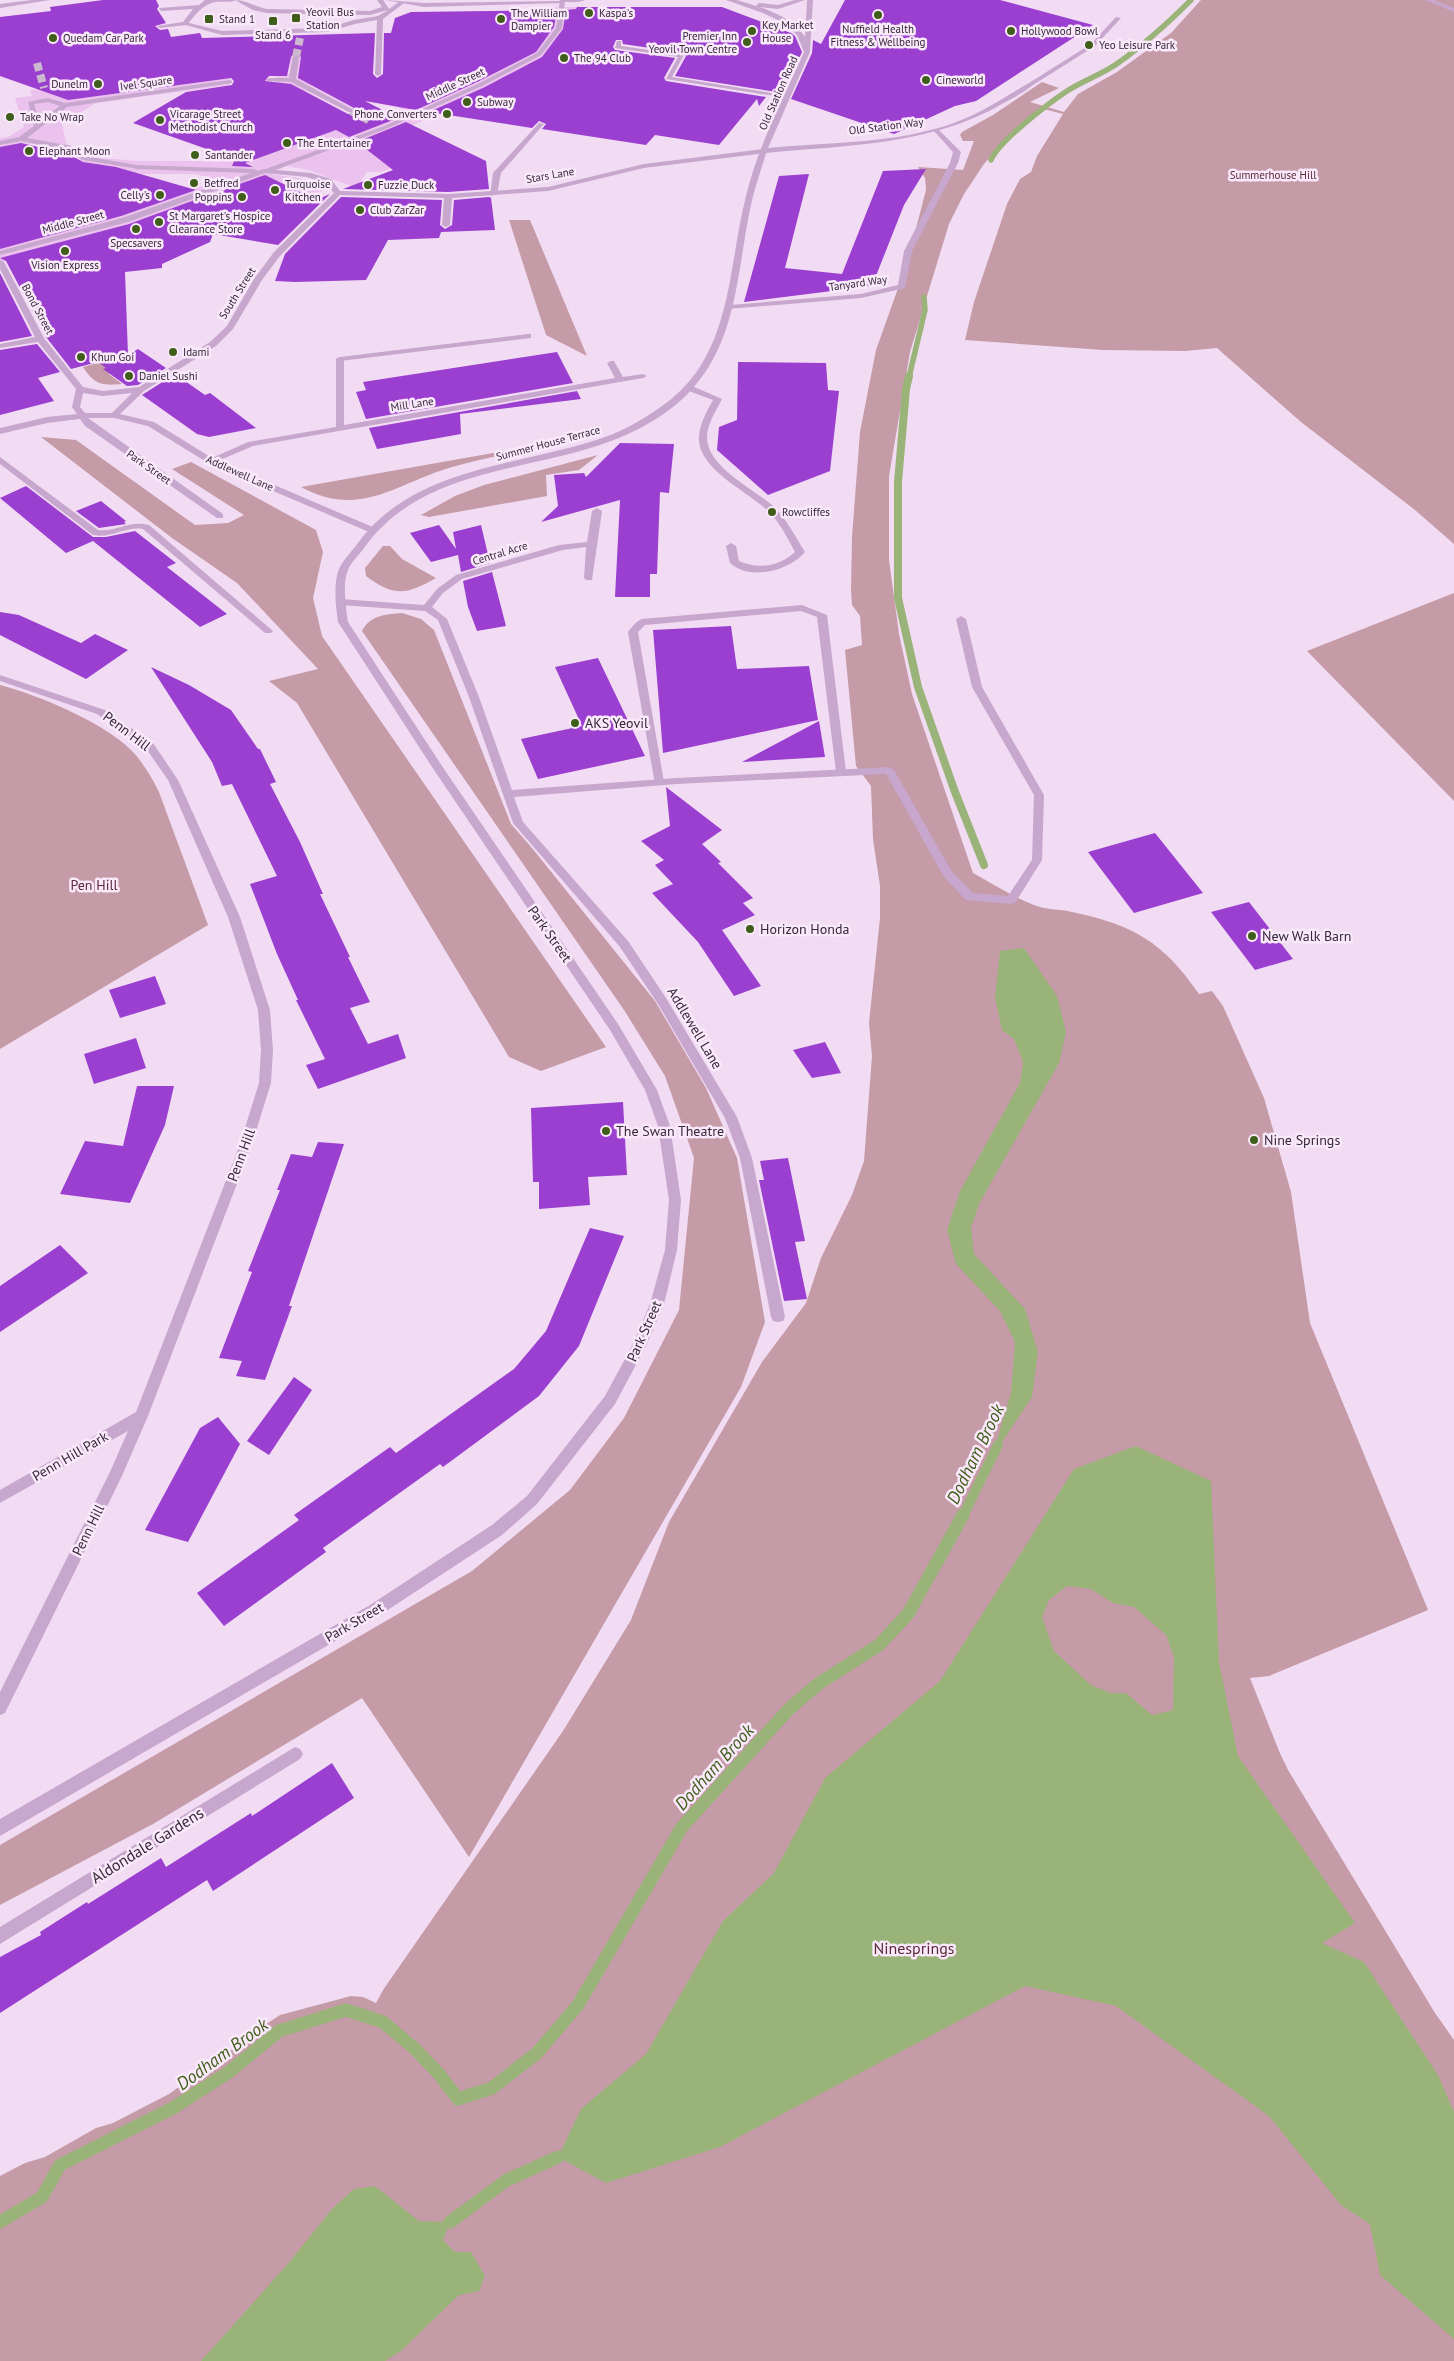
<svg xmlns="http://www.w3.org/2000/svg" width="1454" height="2361" font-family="'PT Sans',sans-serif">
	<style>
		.green { fill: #c49ba6 }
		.plaza { fill: #ebc2ed }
		.water { fill: #9ab379; fill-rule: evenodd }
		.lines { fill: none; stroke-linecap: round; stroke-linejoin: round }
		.stream-far3 { stroke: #9ab379; stroke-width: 5.5 }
		.stream-far2 { stroke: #9ab379; stroke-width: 8 }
		.stream-far1 { stroke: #9ab379; stroke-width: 10 }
		.stream { stroke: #9ab379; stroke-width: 13 }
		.building { fill: #9a3fcf; fill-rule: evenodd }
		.pedestrian-tunnel { stroke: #ccb8cf; stroke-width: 8; stroke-dasharray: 8 4; stroke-linecap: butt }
		.service { fill: #c7a7cd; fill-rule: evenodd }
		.pedestrian { fill: #c7a7cd; fill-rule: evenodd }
		.minor { fill: #c7a7cd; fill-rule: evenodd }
		.tertiary { fill: #c7a7cd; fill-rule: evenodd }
		.poi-dot { fill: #3f5e1a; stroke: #fae9fb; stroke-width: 2 }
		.labels { text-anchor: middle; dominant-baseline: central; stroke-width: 5; stroke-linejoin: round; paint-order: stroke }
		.far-poi-label { font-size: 11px; fill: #342839; stroke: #fae9fb; text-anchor: start }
		.far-street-label { font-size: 11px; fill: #342839; stroke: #fae9fb }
		.far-park-label { font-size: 11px; fill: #592a35; stroke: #fae9fb }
		.poi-label { font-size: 14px; fill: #342839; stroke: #fae9fb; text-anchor: start }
		.street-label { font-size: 14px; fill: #342839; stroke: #fae9fb }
		.park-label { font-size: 14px; fill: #592a35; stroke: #fae9fb }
		.near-street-label { font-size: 16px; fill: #342839; stroke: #fae9fb }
		.near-park-label { font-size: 16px; fill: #592a35; stroke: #fae9fb }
		.near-water-label { font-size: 18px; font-style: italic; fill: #3f5e1a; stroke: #fae9fb }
	</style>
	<rect width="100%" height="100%" fill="#f2dcf4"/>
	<path class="green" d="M1201 0H1454V544L1415 510 1301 422 1217 348 1185 351 1103 350 965 340 974 302 1007 204 1020 179 1031 172 1037 156 1063 114 1040 108 1009 135 984 164 964 194 949 224 910 352 889 476V560L899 634 912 694 973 873C993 884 1013 897 1034 905 1045 910 1060 909 1072 912 1134 925 1163 942 1199 994L1212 991 1223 1006 1264 1098 1291 1192 1310 1323 1428 1610 1269 1676 1250 1678 1279 1751 1288 1770 1435 2013 1454 2040V2361H0V2176L25 2163 45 2157 96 2128 113 2123 169 2094 230 2051 253 2033 280 2015 351 1996 363 1997 376 2003 383 1990 563 1731 631 1620 669 1522 762 1362 806 1303 821 1258 852 1195 864 1161 872 1056 869 1023 880 918V886L873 839 871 786 856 766 845 650 862 645 860 616 852 605 851 590 852 537 860 432 876 350 907 263 926 190 925 178 918 167 963 170 974 141H963L960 135 962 132 993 115 1042 82 1059 88 1030 102 1064 112 1078 94 1117 72 1171 33Z
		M509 220H530L587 356 546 335Z
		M105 361 109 374 122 384C101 386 94 384 83 367Z
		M41 437 76 440 195 525 228 523 244 515 172 469 191 462 316 530 323 552 313 598 322 636 606 1047 541 1071 509 1057 297 703 269 681 318 669 237 583 172 538Z
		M556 442 558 444C521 452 485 457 449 468 395 484 360 519 301 487Z
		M598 455 579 470 546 475 547 496 429 517 421 515 455 496 484 485Z
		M383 546H390L402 559 436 578C406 595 394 597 366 576L365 568Z
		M1454 593V801L1307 651Z
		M402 613 421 619 434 630 511 824 532 848 655 1001 706 1088 737 1158 765 1322 741 1387 469 1857 362 1698 153 1824 0 1905V1845L472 1571 570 1490 624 1418 679 1310 694 1158 665 1076 624 1010 362 631C370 615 387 614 402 613Z
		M0 685C38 695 103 722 131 750 143 762 152 778 159 792L208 925 0 1049Z"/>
	<path class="plaza" d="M561 7H577L574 27 564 49 489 89 416 124 361 144 398 166 381 172H367L356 188 308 170 286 166 271 174 299 178 317 184 323 190 310 200 307 195 300 191 271 185 242 190 0 262V243L176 195 205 185 207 177 195 174H131L72 160 64 152 34 144 0 149V138L8 137 24 127 15 98 32 96 30 90 231 76 229 85 96 103 62 124 66 143 87 157 140 161H252L336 130 342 133 403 110 398 107 423 97 531 31 535 10Z
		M291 57H306L314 71 311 86 355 109 348 112 306 91 274 92 277 73H289Z"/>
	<path class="water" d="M1024 948 1057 996 1066 1032 1059 1063 980 1202 971 1227 974 1254 1025 1309 1038 1352 1032 1397 992 1457 1011 1393 1015 1342 1000 1311 956 1264 947 1230 960 1191 1020 1083 1023 1062 1014 1039 1002 1030 995 997 1000 951Z
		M1136 1446 1211 1481 1219 1662 1238 1756 1355 1923 1322 1943 1364 1962 1438 2075 1454 2112V2339L1380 2275 1370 2224 1341 2205 1269 2116 1116 2006 1025 1986 720 2147 606 2183 558 2157 581 2109 646 2054 723 1921 774 1873 825 1778 940 1681 1074 1469ZM1067 1586 1091 1589 1113 1603 1134 1607 1166 1635 1174 1657 1173 1710 1152 1715 1126 1693H1111L1091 1685 1054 1651 1042 1617 1049 1600Z
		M375 2186 419 2221 450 2222 443 2240 455 2252H471L485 2276 479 2291 459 2295 401 2351 385 2361H201L286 2266 332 2209 354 2189Z"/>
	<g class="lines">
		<path class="stream-far3" d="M991 160C999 141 1049 103 1067 91 1084 80 1103 74 1118 63 1145 44 1168 23 1191 0
			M909 377 925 310 924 297"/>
		<path class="stream-far2" d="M909 376 906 389 898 482V598L918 687 955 792 984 865"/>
		<path class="stream-far1" d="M963 1516 998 1445"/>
		<path class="stream" d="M0 2222 42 2197 60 2165 173 2108 229 2072 279 2031 346 2010 383 2022 414 2048 439 2074 458 2099 492 2088 537 2053 578 2005 682 1827 789 1709 818 1684 879 1645 908 1614 963 1515
			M450 2222 507 2180 558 2157"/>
	</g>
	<path class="building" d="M103 0H156L159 6 157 9 166 23 155 26 160 30 168 29 171 37 200 33 202 38 375 33 373 74 377 78 383 74 384 33H391L395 18 411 12 557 10 554 27 536 52 479 81 416 110 365 101 398 118 349 137 336 130 245 163 253 167 232 166 235 159 133 123 186 92 232 85 234 81 231 78 68 100 0 76V17L51 11 50 7ZM295 53 301 57 298 78 354 108V113L348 114 291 84 265 81 269 76H287L291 57Z
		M845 0H1000L1093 25 976 101 955 106 894 134 791 99 812 53 813 40 821 44Z
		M577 7H722L791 33 795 36 802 52 783 93 675 76 686 56 684 53 623 44 622 40H616L613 47 615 50 675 58 664 78 666 81 766 97 759 106 757 99 719 145 655 135 646 145 542 129 546 124 539 121 532 128 429 112 485 87 542 57 563 29 566 10 576 9Z
		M406 122 486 161 489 189 448 192 343 189 393 170 357 142Z
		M21 143 68 154 83 162 116 167 196 190 121 216 0 249V147Z
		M926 169 904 205 872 286 744 302 779 176 809 174 785 268 842 274 883 171Z
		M265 175 316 200 330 194 278 245 213 234 210 242 162 264V268L125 272 128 355 138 349 166 368 138 385 127 386 103 369 106 368 98 362 71 369 46 337 6 261 0 258 129 224 211 194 222 197 225 189Z
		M341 197 442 200 440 225 445 229 452 225 454 200 489 197 491 198 495 230 441 232 439 238 388 240 366 280 295 282 275 281 285 254Z
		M0 273 32 336 0 342Z
		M37 344 60 372 38 378 54 401 0 415V350Z
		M557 352 573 383 366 419 356 392 366 390 363 382Z
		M738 362 826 363 828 390 839 391 830 471 768 495 717 450 719 427 737 420Z
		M175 374 205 395 210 393 256 428 209 437 197 434 142 395Z
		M577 391 581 399 460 414 461 434 377 449 369 428Z
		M620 443 674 444 669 493 660 492 657 574H650V597H615L620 500 541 522 558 506 554 475 584 473 586 477Z
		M26 486 93 537H106L135 531 176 563 167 567 227 614 200 627 93 541 66 553 0 498Z
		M101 501 126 521 124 522 126 524 99 528 76 511Z
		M439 525 456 549 453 532 481 525 490 563 461 572 458 555 431 562 410 533Z
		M492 572 506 626 477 631 468 607 463 581Z
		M0 612 19 615 81 643 95 634 128 650 86 679 0 635Z
		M731 626 737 669 809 666 818 720 663 753 653 630Z
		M598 658 645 756 538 779 521 739 582 726 555 667Z
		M151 667 189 685 231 710 258 749H260L276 782 270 784 300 842 323 894H320L350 957H348L370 1002 350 1008 368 1044 398 1034 406 1058 318 1089 306 1065 325 1059 296 1000H298L277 954 250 884 277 876 232 784 222 786 212 762Z
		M819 721 825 757 742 762Z
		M666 787 722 830 702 844 721 862 718 863 753 898 743 903 755 915 722 930 761 986 734 996 698 942 652 893 673 884 655 865 664 860 641 841 670 826Z
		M1155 833 1203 893 1134 913 1088 852Z
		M1249 902 1293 959 1255 970 1211 912Z
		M155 976 166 1004 120 1018 109 990Z
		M136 1038 146 1068 94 1084 84 1054Z
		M825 1042 841 1073 812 1078 793 1050Z
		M137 1086H174L165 1125 130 1203 60 1194 85 1141 123 1146Z
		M623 1102 627 1175 588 1177 590 1205 539 1209V1182H533L531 1108Z
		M318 1142 344 1144 289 1306H292L265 1380 236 1376 242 1361 219 1358 252 1272 248 1271 280 1190H277L291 1154 312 1157Z
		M788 1158 805 1241 795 1242 807 1299 784 1301 759 1180H764L760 1161Z
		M590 1228 624 1236 579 1346 539 1396 443 1467 440 1464 323 1548 326 1552 224 1626 197 1593 299 1520 294 1515 390 1447 396 1453 514 1369 546 1331Z
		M60 1245 88 1273 0 1332V1286Z
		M294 1377 312 1390 269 1455 247 1441Z
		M218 1417 240 1444 188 1542 145 1530 200 1428Z
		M332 1763 354 1798 213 1891 207 1880 0 2013V1957L41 1935 40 1932 87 1902 88 1904 161 1858 166 1867 251 1813 252 1816Z"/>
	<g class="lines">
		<path class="pedestrian-tunnel" d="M296 57 300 38
			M37 63 44 88
			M351 111 372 122"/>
		<path class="service" d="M235 0C246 0 255 7 267 9L370 11 382 7 377 0H383L389 9 399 2 404 3 383 19 381 74 378 76 375 74 377 20 355 24 327 32 222 35 182 24 185 22 222 31 327 28 354 20 378 16 388 10 370 15 267 13 253 10Z
			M1116 17 1121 18 1095 46 1033 85H1029V83L1091 44Z
			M617 41H621V46L684 55 672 77 790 96 787 98 666 79 678 57 615 48Z
			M539 123 544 124 501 173 497 194 490 196 493 173Z
			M934 129H938L961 152 958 163 912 251 905 288 861 298 727 309 726 307 730 305 861 294 898 285 904 251 950 163 953 152 934 131Z
			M528 334H531V338L340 361 336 359 340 357Z
			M686 386H692L722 399C716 411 707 424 707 438 708 467 752 488 772 505 786 518 795 536 805 552 789 571 750 581 730 563L726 546 731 543 736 546 739 561C758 570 780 566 795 552 787 537 779 521 767 510 747 491 696 468 699 436 700 423 707 411 713 400L686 390Z
			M0 457 98 530C117 532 129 520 149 525L273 631 271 633H265L143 529C126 526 111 539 93 535L0 464Z
			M802 605 827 615 846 772 845 774H837L836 772 817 617 801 611 645 625 638 632 664 782 659 785 655 784 628 632C632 627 636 621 642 619Z"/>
		<path class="pedestrian" d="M560 0 565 1 562 28 541 55 484 85 386 129 267 173 260 171 382 127 480 83 537 53 556 28Z
			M296 55 299 57 296 79 353 110V112H349L291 82 267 81 266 80 269 78H289L293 57Z
			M230 80 232 81V83L67 107 27 138 71 146 85 156 136 165 140 167 139 169 83 160 66 150 21 141 0 145V141L19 137 34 126 28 102 48 98 65 103ZM48 102 60 106 39 121 34 104Z"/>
		<path class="minor" d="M32 0H50L0 8V4Z
			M205 0H236C230 3 223 1 216 2 204 3 194 16 187 25L160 28 157 26 183 22 193 9 161 11 159 8 199 5Z
			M385 0 424 3 565 1 562 3 424 7Z
			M763 149H766V153L644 168 548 191 452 198 450 225 446 227 442 225 444 198 340 195 280 256 262 280 233 329 216 346 144 391 120 414 154 422 212 458 248 442 336 427V359L340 357 344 359V425L615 378 607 363 611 361H614L623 377 643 374 647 376 643 378 253 446 218 461 375 528V532H369L208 463 148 426 114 418H88L223 514V518H217L85 426 80 419 47 423 0 434V428L47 417 77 414 72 407 76 389 38 342 0 348V344L35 337 0 269V260L4 262 44 338 83 387 103 391 139 387 210 342 227 326 254 279 274 252 334 193 325 183 307 177 265 173 128 222 0 255V251L122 218 251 173 136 169 132 167 133 165 254 169 258 171 264 169 311 173 331 179 340 191 448 194 548 187 644 164ZM83 393 103 396 132 393 112 413H85L80 407Z
			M597 508 602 511 592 580H586L584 578 586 547 563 550 462 579 443 593 432 607 447 619 479 697 512 790 677 778 889 767 894 770 952 872 973 893 1008 896 1032 860 1034 795 972 687 956 619 961 616 966 619 982 687 1044 795 1042 860 1015 903 1011 904 966 900 944 877 886 774 677 784 514 797 523 822 628 941 666 998 737 1117 752 1158 785 1317 783 1321 778 1322 773 1321 771 1317 740 1158 725 1118 658 1004 620 947 513 823 469 697 438 620 425 611 340 605 335 602 340 599 424 605 437 589 456 575 559 545 587 542 592 511Z
			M0 675 105 710 153 743 178 780 240 917 270 1010 273 1050 271 1083 251 1147 148 1416 121 1478 5 1713 0 1715V1692L110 1472 128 1431 0 1503V1490L136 1412 239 1147 259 1083 261 1050 258 1010 228 917 168 780 145 747 97 714 0 681Z
			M295 1747 300 1749 303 1754 300 1759 0 1944V1927Z"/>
		<path class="tertiary" d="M559 0H585C579 3 565 3 559 0Z
			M726 0H737L756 6 759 3 778 5 795 0H805L778 9 760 7C776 13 795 21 805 37L807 0H813L810 52 768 148C830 142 895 144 954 123 981 113 1005 97 1029 83L1034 84C1025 92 1013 98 1002 104 929 146 847 145 766 153 762 167 757 182 753 196 737 262 740 335 693 388 670 415 633 434 600 445 518 472 419 471 364 548 359 555 351 562 348 570 342 583 346 608 348 622L442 766 618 1024 657 1090 670 1126 681 1200 677 1250 664 1304 646 1346 615 1404 537 1504 502 1535 380 1615 0 1836V1819L370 1605 492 1525 527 1496 605 1396 633 1344 650 1304 665 1250 669 1200 658 1126 645 1090 610 1030 434 770 338 622C336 608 333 583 339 569 343 560 352 551 358 543 412 469 513 466 593 441 618 434 641 421 662 406 733 357 727 270 746 196 758 146 783 99 804 52L797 35 782 22 763 13Z
			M1425 0H1434L1454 8V12Z"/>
	</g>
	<g class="poi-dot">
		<circle cx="589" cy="13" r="5"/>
		<circle cx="878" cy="15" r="5"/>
		<rect x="291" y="13" width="10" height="10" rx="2.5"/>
		<rect x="204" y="14" width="10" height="10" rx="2.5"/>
		<circle cx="501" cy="19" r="5"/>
		<rect x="268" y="16" width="10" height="10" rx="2.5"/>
		<circle cx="752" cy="31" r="5"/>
		<circle cx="1011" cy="31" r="5"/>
		<circle cx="53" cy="38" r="5"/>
		<circle cx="747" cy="42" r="5"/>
		<circle cx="1089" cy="45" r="5"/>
		<circle cx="564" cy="58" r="5"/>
		<circle cx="926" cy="80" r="5"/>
		<circle cx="98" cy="84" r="5"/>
		<circle cx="467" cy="102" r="5"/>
		<circle cx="447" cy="114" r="5"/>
		<circle cx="10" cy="117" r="5"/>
		<circle cx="160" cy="120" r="5"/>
		<circle cx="287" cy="143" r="5"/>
		<circle cx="29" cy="151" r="5"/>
		<circle cx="195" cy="155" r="5"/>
		<circle cx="194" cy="183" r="5"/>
		<circle cx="368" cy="185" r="5"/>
		<circle cx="275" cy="190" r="5"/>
		<circle cx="160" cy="195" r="5"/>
		<circle cx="242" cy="197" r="5"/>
		<circle cx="360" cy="210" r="5"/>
		<circle cx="159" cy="222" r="5"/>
		<circle cx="136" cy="229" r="5"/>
		<circle cx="65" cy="251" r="5"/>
		<circle cx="173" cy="352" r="5"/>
		<circle cx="81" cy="357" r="5"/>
		<circle cx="129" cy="376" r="5"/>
		<circle cx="772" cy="512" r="5"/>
		<circle cx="575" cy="723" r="5"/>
		<circle cx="750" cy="929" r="5"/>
		<circle cx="1252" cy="936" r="5"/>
		<circle cx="606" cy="1131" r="5"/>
		<circle cx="1254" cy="1140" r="5"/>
	</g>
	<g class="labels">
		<g class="far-poi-label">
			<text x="306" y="12">Yeovil Bus<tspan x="306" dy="13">Station</tspan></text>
			<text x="511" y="13">The William<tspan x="511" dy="13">Dampier</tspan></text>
			<text x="599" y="13">Kaspa's</text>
			<text x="219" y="19">Stand 1</text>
			<text x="762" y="25">Key Market<tspan x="762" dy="13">House</tspan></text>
			<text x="878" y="29" text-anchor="middle">Nuffield Health<tspan x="878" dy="13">Fitness &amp; Wellbeing</tspan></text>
			<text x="1021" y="31">Hollywood Bowl</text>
			<text x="273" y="35" text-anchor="middle">Stand 6</text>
			<text x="737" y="36" text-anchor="end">Premier Inn<tspan x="737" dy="13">Yeovil Town Centre</tspan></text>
			<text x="63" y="38">Quedam Car Park</text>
			<text x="1099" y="45">Yeo Leisure Park</text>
			<text x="574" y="58">The 94 Club</text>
			<text x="936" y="80">Cineworld</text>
			<text x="88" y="84" text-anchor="end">Dunelm</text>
			<text x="477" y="102">Subway</text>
			<text x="170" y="114">Vicarage Street<tspan x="170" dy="13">Methodist Church</tspan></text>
			<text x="437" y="114" text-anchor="end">Phone Converters</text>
			<text x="20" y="117">Take No Wrap</text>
			<text x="297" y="143">The Entertainer</text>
			<text x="39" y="151">Elephant Moon</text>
			<text x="205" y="155">Santander</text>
			<text x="204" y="183">Betfred</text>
			<text x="285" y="184">Turquoise<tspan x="285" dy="13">Kitchen</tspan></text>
			<text x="378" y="185">Fuzzie Duck</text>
			<text x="150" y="195" text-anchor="end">Celly's</text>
			<text x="232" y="197" text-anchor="end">Poppins</text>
			<text x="370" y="210">Club ZarZar</text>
			<text x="169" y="216">St Margaret's Hospice<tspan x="169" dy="13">Clearance Store</tspan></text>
			<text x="136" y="243" text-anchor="middle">Specsavers</text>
			<text x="65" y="265" text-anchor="middle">Vision Express</text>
			<text x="183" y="352">Idami</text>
			<text x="91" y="357">Khun Goi</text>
			<text x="139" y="376">Daniel Sushi</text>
			<text x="782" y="512">Rowcliffes</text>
		</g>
		<g class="far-street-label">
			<text transform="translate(146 83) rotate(-8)">Ivel Square</text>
			<text transform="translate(455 84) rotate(-25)">Middle Street</text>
			<text transform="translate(778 93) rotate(-66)">Old Station Road</text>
			<text transform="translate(886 126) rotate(-7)">Old Station Way</text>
			<text transform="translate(550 175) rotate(-10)">Stars Lane</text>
			<text transform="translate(73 222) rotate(-15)">Middle Street</text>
			<text transform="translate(858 283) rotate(-8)">Tanyard Way</text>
			<text transform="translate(237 293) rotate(-58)">South Street</text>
			<text transform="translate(38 309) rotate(62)">Bond Street</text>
			<text transform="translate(412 404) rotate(-9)">Mill Lane</text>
			<text transform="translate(548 443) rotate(-15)">Summer House Terrace</text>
			<text transform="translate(149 467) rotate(35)">Park Street</text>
			<text transform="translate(240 473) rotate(24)">Addlewell Lane</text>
			<text transform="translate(500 553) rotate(-17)">Central Acre</text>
		</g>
		<g class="far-park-label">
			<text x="1273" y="175">Summerhouse Hill</text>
		</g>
		<g class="poi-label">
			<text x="585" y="723">AKS Yeovil</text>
			<text x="760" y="929">Horizon Honda</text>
			<text x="1262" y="936">New Walk Barn</text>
			<text x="616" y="1131">The Swan Theatre</text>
			<text x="1264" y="1140">Nine Springs</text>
		</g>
		<g class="street-label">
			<text transform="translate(127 731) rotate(37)">Penn Hill</text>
			<text transform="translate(550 934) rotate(55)">Park Street</text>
			<text transform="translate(695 1028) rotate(59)">Addlewell Lane</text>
			<text transform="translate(241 1155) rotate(-70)">Penn Hill</text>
			<text transform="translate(644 1331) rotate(-66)">Park Street</text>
			<text transform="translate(70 1456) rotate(-30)">Penn Hill Park</text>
			<text transform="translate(88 1530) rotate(-64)">Penn Hill</text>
			<text transform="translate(354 1622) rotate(-30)">Park Street</text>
		</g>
		<g class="park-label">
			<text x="94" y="885">Pen Hill</text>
		</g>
		<g class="near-street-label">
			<text transform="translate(147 1845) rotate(-32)">Aldondale Gardens</text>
		</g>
		<g class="near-park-label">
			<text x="914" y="1948">Ninesprings</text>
		</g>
		<g class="near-water-label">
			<text transform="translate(975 1454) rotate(-64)">Dodham Brook</text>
			<text transform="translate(714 1767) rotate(-48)">Dodham Brook</text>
			<text transform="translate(222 2054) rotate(-36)">Dodham Brook</text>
		</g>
	</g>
</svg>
